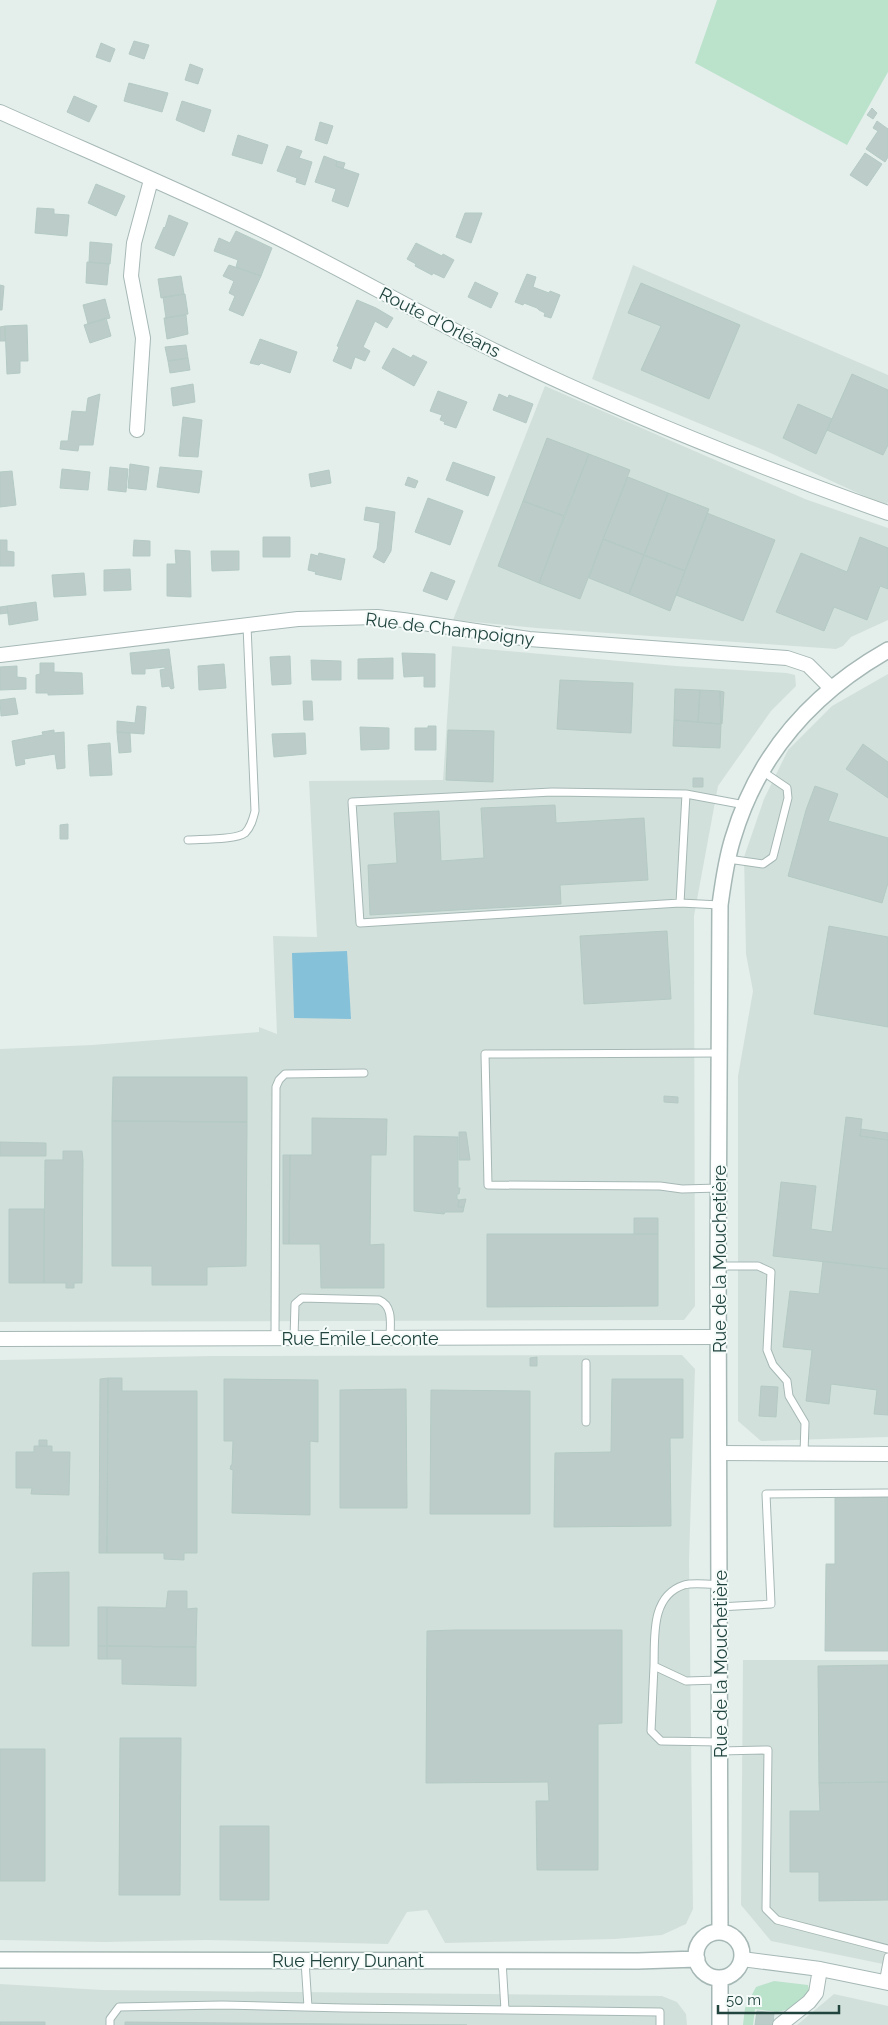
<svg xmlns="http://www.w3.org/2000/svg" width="888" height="2025" font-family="Raleway,sans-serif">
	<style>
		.built { fill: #d2e0db }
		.green { fill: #bbe2cb }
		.water { fill: #86c1da }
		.building { fill: #bccdc9; stroke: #b5cac4 }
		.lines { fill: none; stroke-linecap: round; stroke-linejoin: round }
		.service-casing { stroke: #a6b8b5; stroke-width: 9 }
		.minor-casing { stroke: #a6b8b5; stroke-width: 16 }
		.tertiary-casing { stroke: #a6b8b5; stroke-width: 18 }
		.service { stroke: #fff; stroke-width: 7 }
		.minor { stroke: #fff; stroke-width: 14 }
		.tertiary { stroke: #fff; stroke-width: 15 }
		.labels { text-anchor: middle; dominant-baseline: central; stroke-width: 4; stroke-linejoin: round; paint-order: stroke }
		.street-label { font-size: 18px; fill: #21443f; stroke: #f5fbf9 }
	</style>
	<rect width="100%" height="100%" fill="#e4efec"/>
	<path class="built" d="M633 265 888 375V502L886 506 766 451 592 379Z
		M545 386 805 499 888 528V620L851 637 843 646 836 649 536 628 453 620Z
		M452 646 676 666 787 673 795 675 796 686 771 711 718 786 694 916 695 1306 684 1320 0 1322V1049L92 1045 259 1032V1027L277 1034 273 936 317 937 309 781 443 780Z
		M888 674V1437L761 1441 738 1421V1076L753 991 746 954 744 857 764 799 788 750 832 706Z
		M682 1355 695 1369 689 1561 693 1909 686 1924 662 1935 615 1939 445 1943 427 1910 407 1912 388 1944 207 1940 104 1942 0 1940V1360L210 1356Z
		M743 1660H888V1965L771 1941 741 1905Z
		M0 1984 103 1990 662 1996 677 2002 686 2014 687 2025H0Z
		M834 1994 888 2006V2025H797Z"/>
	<path class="green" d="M717 0H888V72L847 145 695 63Z
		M774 1981 808 1985 809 1990 795 2008 777 2012 755 2009 753 2025H743L745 2008 756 1987Z"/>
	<path class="water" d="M347 951 351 1019 294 1018 292 953Z"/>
	<path class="building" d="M134 41 149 45 144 59 129 54Z
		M101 43 115 49 110 62 96 57Z
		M190 64 203 69 198 84 185 80Z
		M129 83 168 93 162 112 124 101Z
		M74 96 97 106 89 122 67 112Z
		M182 101 211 110 204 132 176 120Z
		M872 108 877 113 873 119 867 115Z
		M877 121 888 129V157L885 162 866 149 878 131 873 128Z
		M320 122 333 126 327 144 315 140Z
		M238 135 268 145 262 164 232 155Z
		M287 146 302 151 299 158 312 162 305 185 296 182 297 178 277 171Z
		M865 153 882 164 867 186 850 175Z
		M324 156 337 161 336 166 359 174 348 207 332 201 336 189 315 182Z
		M337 161 345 163 343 169 336 166Z
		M96 184 125 196 116 216 88 203Z
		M37 208 54 209V214L69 215 67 236 35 233Z
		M465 213H482L471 243 456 237Z
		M169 215 188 223 174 256 155 248 164 227 165 228Z
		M236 231 272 248 261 276 236 267 238 260 214 251 219 238 230 243Z
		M90 242 112 244 110 264 89 262Z
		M416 243 442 256 443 254 454 260 444 278 433 273 432 275 415 266 416 264 407 259Z
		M87 262 109 264 107 285 86 283Z
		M229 265 261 276 243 316 229 310 235 296 229 293 234 281 223 276Z
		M527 274 536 277 533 287 549 293 550 291 560 295 551 318 544 316 545 313 539 310 537 308 524 303 523 305 515 302Z
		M181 276 184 294 161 298 158 279Z
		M475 282 498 293 491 308 468 297Z
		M641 283 740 325 709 399 641 370 661 326 628 313Z
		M0 285 4 286 2 310H0Z
		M185 294 188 314 166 318 163 297Z
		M105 299 110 318 88 324 83 305Z
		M357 300 376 308 393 318 387 328 375 321 363 347 370 351 365 361 355 357 351 369 333 361 339 347 337 346Z
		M186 315 188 334 167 339 164 318Z
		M106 318 111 336 90 343 84 325Z
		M27 325 28 361H20V373L7 374 5 326Z
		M5 326V341H0V327Z
		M260 339 297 352 290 373 261 363 259 365 250 363Z
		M186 345 188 358 168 361 165 347Z
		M393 348 411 358 413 355 427 362 414 386 382 368Z
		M188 358 190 370 170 373 168 361Z
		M852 374 888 390V445L883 455 827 430Z
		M193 384 195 402 173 406 171 388Z
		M438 391 467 402 456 428 444 424 445 422 440 420 442 415 430 411Z
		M100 394 93 445H79L78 451 60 449 61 441H68L72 411 86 412 88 398Z
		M499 394 508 398 509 395 533 404 526 423 493 410Z
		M798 404 832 419 816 454 783 438Z
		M183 417 202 420 198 457 179 456Z
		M547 438 589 454 564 516 523 501Z
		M589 454 630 470 580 599 539 583Z
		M453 462 495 477 488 496 446 480Z
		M130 464 149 467 146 490 128 488Z
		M110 467 128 469 126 492 108 490Z
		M160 467 202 471 199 493 157 487Z
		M62 469 90 472 88 490 60 488Z
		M329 470 331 483 311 487 309 474Z
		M12 471 16 505 0 507V472Z
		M408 477 418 481 415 488 405 485Z
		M628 477 668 493 644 555 603 539Z
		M668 493 709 509 685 571 644 555Z
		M428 498 463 511 450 545 415 532Z
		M523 501 564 516 539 583 498 566Z
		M366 507 395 512 391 551 384 563 373 557 377 549 380 523 364 520Z
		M707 513 775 540 743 621 676 595Z
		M263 537H290V557H263Z
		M860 537 888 548V589L880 586 867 620 834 607 824 631 776 612 801 553 847 572Z
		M603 539 644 555 629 594 589 578Z
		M0 540H7V551L14 552V566H0Z
		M134 540 150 541V556H133Z
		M175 550 190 551 191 597 167 596V564H176Z
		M211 551H239V570L212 571Z
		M319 553 345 559 341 580 315 574 316 572 308 570 311 554 318 556Z
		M644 555 685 571 670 611 629 594Z
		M130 569 131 590 104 591V570Z
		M431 572 455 581 447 600 423 591Z
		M84 573 86 595 54 597 52 575Z
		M36 602 38 620 9 625 7 606Z
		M7 606 8 613 0 614V607Z
		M169 649 174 688 171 689 169 686 162 687 160 670 165 669V667L145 669V674H132L130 653Z
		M402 653 435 654V687H424V676L404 677Z
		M290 656 291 684 272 685 270 657Z
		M393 658V679H358V659Z
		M311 660 341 661V680H312Z
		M40 663H54V672L82 673 83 694 48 695V693H36V675L40 674Z
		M224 664 226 688 199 690 198 666Z
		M17 666V677L26 678V689L0 690V667Z
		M560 680 633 683 631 733 557 729Z
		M675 689 700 690 698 722 674 720Z
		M700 690 720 691 721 724 698 722Z
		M720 691 724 692 722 724 721 723Z
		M15 698 18 714 1 716 0 700Z
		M303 701H312L313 720H304Z
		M137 706 146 707 144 734 117 732V721L135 723Z
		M674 720 721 724 720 748 673 746Z
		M428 726H436V750H415V728H428Z
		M360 727 389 728V749L361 750Z
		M54 730V733L64 732 65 768 57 769 55 754 24 759 25 764 16 766 12 741 43 735 42 732Z
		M448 730 494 731 493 782 446 780Z
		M117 732 130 733 131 752 119 753Z
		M305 733 306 754 274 757 272 734Z
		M110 743 112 775 90 776 88 745Z
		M863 744 888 762V798L846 769Z
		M693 778H703V787H693Z
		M815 786 838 794 828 821 888 838V883L882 903 788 876 806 810Z
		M555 805 556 823 644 818 648 880 560 885 561 904 370 915 368 865 397 863 394 813 439 811 441 861 484 858 481 808Z
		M68 824V839H60V825Z
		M829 926 888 937V1027L814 1014Z
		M667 931 671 999 584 1004 580 936Z
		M113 1077H247V1122L112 1121Z
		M664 1096 678 1097V1103L664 1102Z
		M846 1117 862 1119 860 1136 888 1140V1269L773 1256 781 1182 816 1186 811 1229 832 1232Z
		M312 1118 387 1119 386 1155H371L370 1245 384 1244V1288H321L320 1244H289L290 1155H312Z
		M112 1121 247 1122 246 1266 207 1267V1285H152V1266H112Z
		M861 1129 888 1133V1140L860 1136Z
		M459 1132H466L470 1160H459Z
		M414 1136 458 1137V1188H460L459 1194H457V1199L459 1200 458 1207H464L463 1212H445L444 1214 414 1211Z
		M0 1142 46 1143V1156H0Z
		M63 1151H82L83 1160 82 1283H74V1288H66V1283H44L45 1160H63Z
		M283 1155H290L289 1244H283Z
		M466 1199 464 1207H458L459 1200Z
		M9 1209H44V1283H9Z
		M634 1218H658V1234H634Z
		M487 1234H658V1306L487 1307Z
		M823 1261 888 1269V1415L874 1414 877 1390 831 1384 829 1404 806 1401 812 1350 783 1347 790 1291 819 1294Z
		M537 1357V1366H530V1358Z
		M108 1378H122V1391H197V1553H184V1560L164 1559V1553H107Z
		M108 1378 107 1553H99L100 1379Z
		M224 1379 318 1380V1442L310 1441V1515L232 1513 233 1470 230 1469 231 1465H232L233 1441H224Z
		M612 1379H683V1438H670L671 1526 554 1527 555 1453 611 1452Z
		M761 1386 778 1387 776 1417 759 1416Z
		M406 1389 407 1508H340V1390Z
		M431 1390 530 1391V1514H430Z
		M39 1440H47V1446H39Z
		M34 1446H52V1452H70L69 1495 31 1494 32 1488H16V1452H34Z
		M863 1495H888V1651H825L826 1564H835V1498H863Z
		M69 1572V1646H32L33 1573Z
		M168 1591H187V1609L197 1608 196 1647 107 1646V1607L166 1608Z
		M98 1607H107V1646H98Z
		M455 1630H622V1723L598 1724V1870H537L536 1801H549L548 1782 426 1783 427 1631Z
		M98 1646H107V1659H98Z
		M107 1646 196 1647V1686L122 1684V1659H107Z
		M888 1665V1782L819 1783 818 1666Z
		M120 1738H181L180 1895H119Z
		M0 1749H45V1881H0Z
		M888 1782V1900L819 1901V1872H790V1811H820L819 1783Z
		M220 1826H269V1900H220Z
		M757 2011 774 2013 773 2025H755Z
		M0 2022H45V2025H0Z
		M125 2022 345 2024 467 2025H125Z"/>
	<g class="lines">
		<defs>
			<path id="service" d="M188 840C201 839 236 840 245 833 251 827 253 819 255 811L247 626
				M728 859 763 864 773 857 788 798 787 788 762 771
				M680 903 360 923 352 802 552 792 686 794
				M720 905 680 903 686 794 745 805
				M719 1188 682 1189 660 1186 488 1185 485 1054 719 1053
				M718 1266H758L771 1272 767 1350 773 1365 787 1381 789 1396 805 1423 804 1453
				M275 1338 276 1087 279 1080 285 1074 364 1073
				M294 1338 295 1304 302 1298 379 1300C394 1306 390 1325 390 1338
				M586 1422V1363
				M719 1584C709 1585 694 1582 684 1585 650 1596 655 1638 654 1666L686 1681 719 1680
				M719 1607 771 1604 766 1494 888 1493
				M654 1666 651 1731 661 1741 719 1742
				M720 1751 768 1750 766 1909 777 1920 888 1949
				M305 1961 308 2007
				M502 1961 505 2010
				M883 1983 888 1957
				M110 2025V2019L119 2007 222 2005 344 2008 660 2012V2025"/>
			<path id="minor" d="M0 112C89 152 180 190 268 233 346 271 421 315 499 353 625 414 756 466 888 513
				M137 430 143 338 131 276 134 243 151 180
				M0 655 298 619 377 617 403 620 529 639 787 658 808 665 831 688
				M0 1339 719 1337
				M719 1453 888 1454
				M742 1959 820 1969 888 1983
				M780 2025 809 2002 816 1993 820 1969"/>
			<path id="tertiary" d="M720 1932 718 1266 720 905C723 883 726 860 733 838 758 754 812 693 888 650
				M696 1955a23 23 0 1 1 46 0a23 23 0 1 1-46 0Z
				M0 1960 638 1961 697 1959
				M720 1978V2025"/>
		</defs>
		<use href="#service" class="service-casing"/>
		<use href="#minor" class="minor-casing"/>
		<use href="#tertiary" class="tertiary-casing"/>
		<use href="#service" class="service"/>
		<use href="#minor" class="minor"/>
		<use href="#tertiary" class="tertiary"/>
	</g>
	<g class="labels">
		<g class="street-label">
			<text transform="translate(440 322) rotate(27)">Route d'Orléans</text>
			<text transform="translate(450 629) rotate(7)">Rue de Champoigny</text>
			<text transform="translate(719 1259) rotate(-90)">Rue de la Mouchetière</text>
			<text x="360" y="1338">Rue Émile Leconte</text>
			<text transform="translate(720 1664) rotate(-90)">Rue de la Mouchetière</text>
			<text x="348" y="1960">Rue Henry Dunant</text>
		</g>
	</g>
	<path d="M718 2005v8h121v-8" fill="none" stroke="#21443f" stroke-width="2.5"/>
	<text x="726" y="2005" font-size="15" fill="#21443f" stroke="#f5fbf9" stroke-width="4" paint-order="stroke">50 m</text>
</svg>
